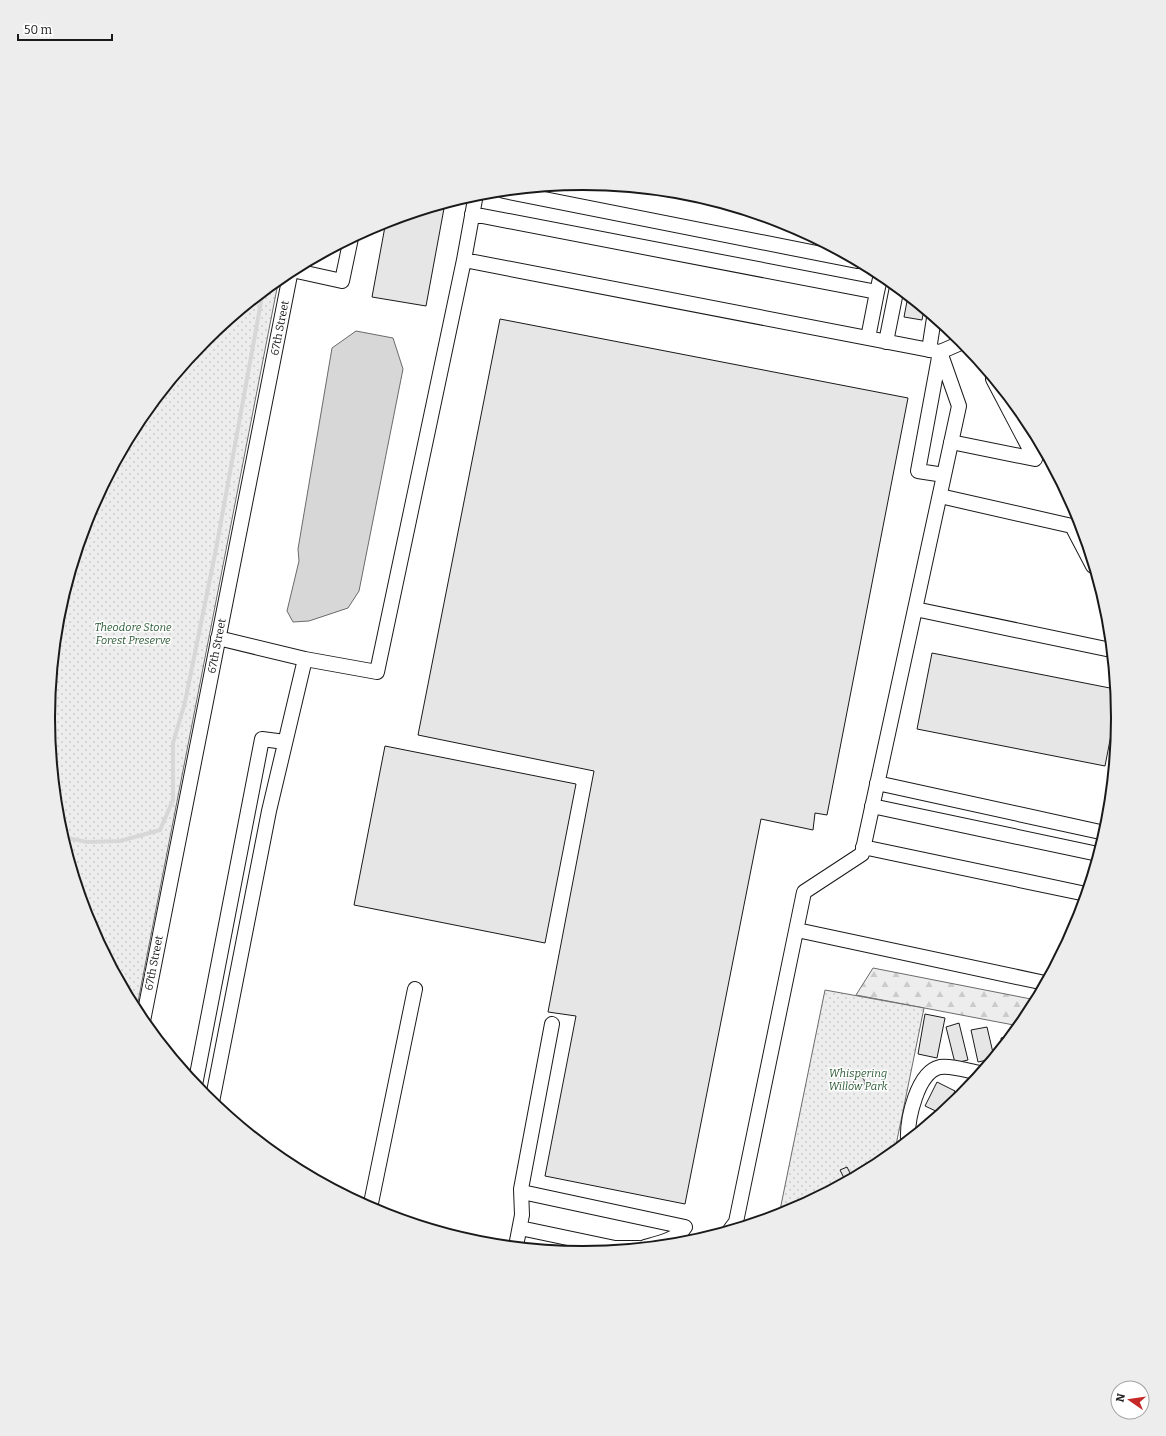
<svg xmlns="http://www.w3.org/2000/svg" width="1166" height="1436" font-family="Bitter,serif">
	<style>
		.forest { fill: url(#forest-firs); stroke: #6a6a6a }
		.park { fill: url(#park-dots); stroke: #6a6a6a }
		.water { fill: #d7d7d7; stroke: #6a6a6a }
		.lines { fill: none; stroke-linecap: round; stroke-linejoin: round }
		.stream { stroke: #d7d7d7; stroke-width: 4 }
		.building { fill: #e6e6e6; stroke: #1a1a1a }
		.minor-casing { stroke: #1a1a1a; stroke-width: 16 }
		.minor { stroke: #fff; stroke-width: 14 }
		.labels { text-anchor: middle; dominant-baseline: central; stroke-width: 3; stroke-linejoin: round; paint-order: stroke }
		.street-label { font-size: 11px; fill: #1a1a1a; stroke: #fff }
		.park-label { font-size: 11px; font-style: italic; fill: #2b5a34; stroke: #fff }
		.rim { fill: none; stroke: #1a1a1a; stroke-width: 2 }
	</style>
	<defs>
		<pattern id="forest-firs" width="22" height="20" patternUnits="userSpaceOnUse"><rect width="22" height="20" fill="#ededed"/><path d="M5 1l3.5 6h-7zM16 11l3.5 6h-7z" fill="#cbcbcb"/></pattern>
		<pattern id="park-dots" width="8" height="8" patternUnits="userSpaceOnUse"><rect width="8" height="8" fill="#ededed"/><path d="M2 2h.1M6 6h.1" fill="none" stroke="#cbcbcb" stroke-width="1.8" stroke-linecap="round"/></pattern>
	</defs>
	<rect width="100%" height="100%" fill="#fff"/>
	<path class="forest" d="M873 968 1036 1000 1028 1015 1019 1026 856 995Z"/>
	<path class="park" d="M279 278 136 1012 89 923 58 822 48 718 58 613 89 513 138 421 205 340Z
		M825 990 924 1008 895 1150 880 1163 788 1212 779 1215Z"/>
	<path class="water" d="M356 331 393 338 403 369 359 591 348 608 309 621 293 622 287 611 299 561 298 549 332 348Z"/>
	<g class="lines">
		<path class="stream" d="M63 837 87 842 120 841 160 830 173 800V743L185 702 216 549 263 291"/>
	</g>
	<path class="building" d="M445 203 426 306 372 297 386 221Z
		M908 296 924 309 922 320 904 317Z
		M500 319 908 398 827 815 815 813 813 830 761 819 685 1204 545 1176 576 1016 548 1012 594 771 418 735Z
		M932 653 1115 689 1117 704 1105 766 917 729Z
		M385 746 576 784 545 943 354 905Z
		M925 1014 945 1018 937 1058 918 1054Z
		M959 1023 968 1060 955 1063 946 1027Z
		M987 1027 994 1057 992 1059 978 1062 971 1030Z
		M1011 1036 1002 1046 1001 1038Z
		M853.5 1082a5.5 5.5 0 1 1 11 0a5.5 5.5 0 1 1-11 0Z
		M937 1082 955 1091 947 1108 940 1113 925 1106Z
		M847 1167 851 1175 844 1178 840 1170Z"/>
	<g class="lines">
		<defs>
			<path id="minor" d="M504 191 857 261
				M476 194 464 260 940 352 959 406 862 854 804 892 736 1222 730 1230
				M472 214 877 292 868 338
				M292 270 342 281 351 238
				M877 292 881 274
				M886 342 897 287
				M929 350 934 318
				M951 442 1035 459 993 379
				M944 475 918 471 940 352 963 342
				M940 496 1072 526 1093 566
				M915 609 1111 650
				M305 659 377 672 464 260
				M877 783 1105 833
				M872 806 1098 854
				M863 847 1086 894
				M797 930 1045 983
				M143 1021 291 270
				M195 1085 262 739 285 742
				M212 1102 269 811 305 659 218 638
				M908 1140C907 1120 917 1072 940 1067 952 1065 968 1071 980 1073
				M522 1192 685 1227C678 1239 659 1243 645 1247
				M370 1208 415 989
				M520 1228 615 1248H639
				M516 1246 522 1215 521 1189 552 1024"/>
		</defs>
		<use href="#minor" class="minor-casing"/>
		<use href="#minor" class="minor"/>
	</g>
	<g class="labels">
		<g class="street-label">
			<text transform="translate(280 328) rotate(-79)">67th Street</text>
			<text transform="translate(217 646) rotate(-79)">67th Street</text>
			<text transform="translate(154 963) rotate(-79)">67th Street</text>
		</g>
		<g class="park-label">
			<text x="133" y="627">Theodore Stone<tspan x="133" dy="13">Forest Preserve</tspan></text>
			<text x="858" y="1073">Whispering<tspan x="858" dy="13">Willow Park</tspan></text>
		</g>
	</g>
	<path d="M0 0H1166V1436H0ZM55 718a528 528 0 1 1 1056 0a528 528 0 1 1-1056 0Z" fill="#ededed" fill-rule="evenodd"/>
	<path class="rim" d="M55 718a528 528 0 1 1 1056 0a528 528 0 1 1-1056 0Z"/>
	<g transform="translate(1130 1400) rotate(283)"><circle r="19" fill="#ffffff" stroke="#a3a3a3"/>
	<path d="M0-3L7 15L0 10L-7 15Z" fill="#c62828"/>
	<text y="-6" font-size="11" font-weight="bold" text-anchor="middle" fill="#1a1a1a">N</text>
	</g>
	<path d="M18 34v6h94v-6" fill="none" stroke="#1a1a1a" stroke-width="2"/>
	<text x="24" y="34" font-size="12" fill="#1a1a1a" stroke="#ffffff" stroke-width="3" paint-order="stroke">50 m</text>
</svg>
